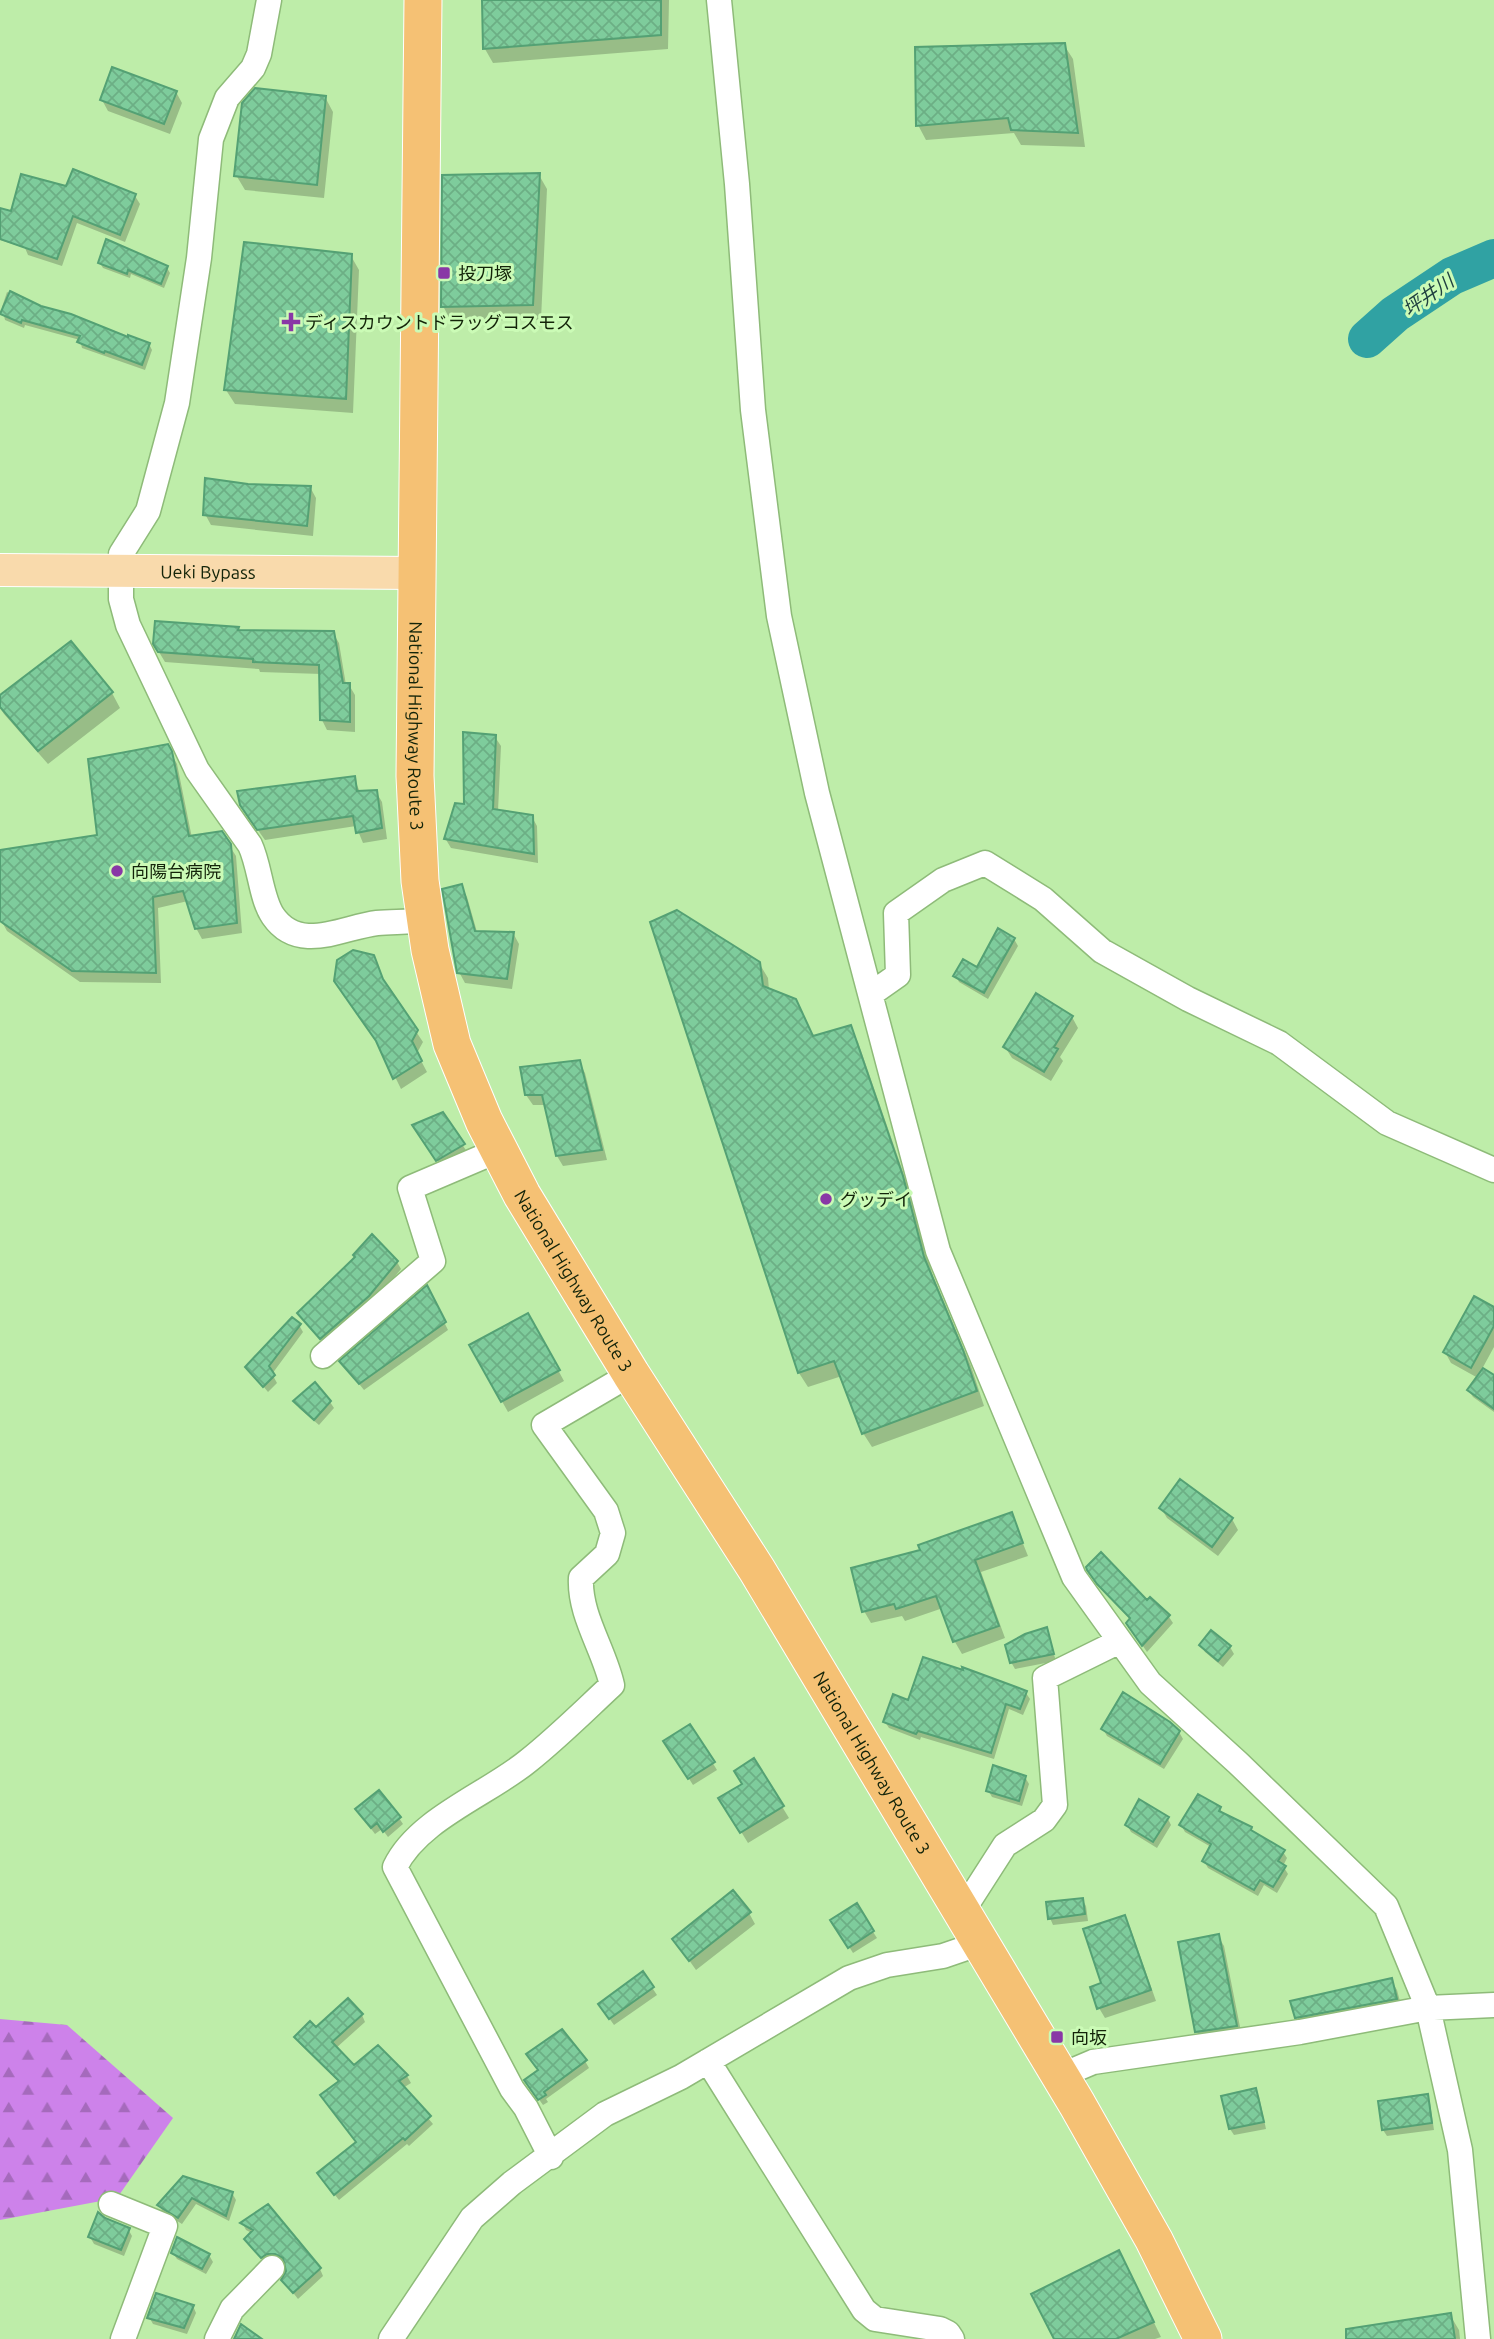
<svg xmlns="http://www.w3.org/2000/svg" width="1494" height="2339" font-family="Ubuntu,'Noto Sans JP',sans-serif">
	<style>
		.forest { fill: url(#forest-firs) }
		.shadow { fill: #0003 }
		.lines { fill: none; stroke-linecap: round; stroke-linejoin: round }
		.river { stroke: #30a2a3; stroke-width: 38 }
		.building { fill: url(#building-cross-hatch); stroke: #54a174; stroke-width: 2 }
		.minor-casing { stroke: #8ebb79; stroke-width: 27 }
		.major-casing { stroke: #fff; stroke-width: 34 }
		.highway-casing { stroke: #fff; stroke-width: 39 }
		.minor { stroke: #fff; stroke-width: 24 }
		.major { stroke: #f9daac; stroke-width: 32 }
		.highway { stroke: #f5c174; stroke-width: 37 }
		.poi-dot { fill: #8937a6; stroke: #cbfbb6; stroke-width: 2.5 }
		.labels { text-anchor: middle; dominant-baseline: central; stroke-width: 6; stroke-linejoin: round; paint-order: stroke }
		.poi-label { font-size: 18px; fill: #132409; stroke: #cbfbb6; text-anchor: start }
		.street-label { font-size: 18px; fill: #132409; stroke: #cbfbb6 }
		.water-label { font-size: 19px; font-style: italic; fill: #1f4040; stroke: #cbfbb6 }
	</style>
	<defs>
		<pattern id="forest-firs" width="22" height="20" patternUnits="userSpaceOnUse" patternTransform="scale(1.75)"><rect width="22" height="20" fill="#cd82ea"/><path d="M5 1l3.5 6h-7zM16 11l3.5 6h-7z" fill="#a56abc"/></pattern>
		<pattern id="building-cross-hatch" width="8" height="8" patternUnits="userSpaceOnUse" patternTransform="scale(1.75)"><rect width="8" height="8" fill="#7ecc9c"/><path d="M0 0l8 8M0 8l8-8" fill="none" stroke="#6caf85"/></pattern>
	</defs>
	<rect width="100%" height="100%" fill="#beeda9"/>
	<path class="forest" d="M0 2019 67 2025 173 2118 117 2198 0 2220Z"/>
	<path class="shadow" d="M484 0H669L668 49 493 63 485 49Z
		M1064 45 1073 59 1085 147 1021 145 1014 133 926 140 918 125Z
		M176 92 182 103 170 134 108 111 102 100Z
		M325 97 333 112 324 198 245 190 236 175Z
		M539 175 547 189 541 320 451 321 443 306Z
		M67 188 135 196 140 204 125 242 77 223 62 266 28 255 25 248 0 240V209L12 213Z
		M351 256 359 270 353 413 235 404 226 390Z
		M100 263 167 268 170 273 164 288 131 274 130 278 103 268Z
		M7 292 40 307 129 340 149 344 152 350 145 370 82 348 80 340 25 325 24 328 5 320 2 307Z
		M248 486 310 487 316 498 313 536 211 525 205 514Z
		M238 629 239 632 333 633 339 643 346 685H349L355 695V732L327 730 322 720 321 674 260 672 259 669 165 662 159 652Z
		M71 644 112 693 120 708 48 764 4 714 0 708V697Z
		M495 737 501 746 498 811 532 817 537 826 538 863 451 848 445 838 466 806Z
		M167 746 177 764 192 838 229 845 236 856 242 933 202 939 196 928 188 901 158 908 161 983 80 982 7 931 1 920 0 852 99 837Z
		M354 778 360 792H376L382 802 387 839 363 843 356 826 265 840 248 816Z
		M461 886 467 897 477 932 513 933 519 944 512 989 465 983 459 972Z
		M652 923 759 963 768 978 769 990 803 1015 814 1038 850 1027 858 1042 910 1192 932 1273 971 1366 984 1406 872 1447 863 1433 842 1376 808 1387 799 1373Z
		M1014 939 1018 946 988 999 959 982 956 976 977 969Z
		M373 956 387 988 423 1042 417 1053 427 1072 401 1089 380 1046Z
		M1072 1017 1078 1028 1060 1057 1063 1061 1051 1081 1012 1058 1005 1047Z
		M579 1062 585 1073 607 1160 563 1166 557 1156 546 1105H533L526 1095Z
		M443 1114 467 1152 441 1166 418 1132Z
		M357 1258 397 1262 401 1269 373 1303 325 1345 304 1320Z
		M427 1288 448 1330 364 1390 346 1368Z
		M1494 1309V1347L1482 1369 1494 1377V1412L1473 1397 1469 1391 1478 1378 1451 1363 1445 1352Z
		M528 1315 564 1381 508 1412 471 1346Z
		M299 1325 303 1332 272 1374 277 1383 268 1392 247 1367Z
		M295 1401 330 1402 334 1408 319 1425 299 1408Z
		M1161 1508 1232 1519 1238 1530 1218 1556 1167 1518Z
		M1011 1514 1028 1556 981 1572 1005 1638 962 1654 955 1642 943 1608 905 1621 902 1616 871 1623 864 1611 922 1552Z
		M1092 1574 1147 1602 1150 1599 1169 1617 1173 1623 1147 1652 1132 1630 1131 1620 1103 1591Z
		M1046 1629 1056 1661 1015 1669 1011 1662Z
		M1211 1632 1230 1647 1234 1654 1223 1667 1205 1652 1201 1645Z
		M1026 1693 1030 1699 1023 1715 1009 1709 994 1759 921 1737 920 1740 889 1728 885 1722 910 1702Z
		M690 1726 717 1770 693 1785 665 1741Z
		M1103 1729 1179 1732 1183 1739 1164 1769 1107 1736Z
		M754 1761 789 1818 748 1843 721 1799 744 1784Z
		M1025 1777 1029 1784 1022 1806 992 1797 988 1790Z
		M1220 1809 1224 1815 1251 1828 1254 1834 1283 1852 1287 1858 1283 1866 1288 1874 1277 1893 1264 1885 1258 1896 1208 1868 1204 1861 1211 1847 1185 1832 1181 1825Z
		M357 1810 399 1818 403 1824 388 1837 382 1829 375 1834Z
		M1168 1819 1171 1825 1157 1848 1131 1832 1127 1825Z
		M1082 1899 1086 1906 1088 1921 1053 1925 1050 1918Z
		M856 1906 877 1938 853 1953 833 1921Z
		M749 1913 755 1924 696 1970 674 1939Z
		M1124 1917 1130 1927 1156 2001 1105 2018 1099 2008Z
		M1218 1936 1224 1946 1242 2037 1203 2042 1197 2032Z
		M643 1974 657 1995 614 2025 604 2011Z
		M1391 1980 1397 1990 1402 2009 1303 2028 1297 2017Z
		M362 2015 365 2022 335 2049 354 2067 378 2047 407 2076 411 2083 403 2088 433 2124 409 2146 407 2144 339 2200 323 2180 357 2143 340 2083 300 2044 296 2037Z
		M585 2061 589 2068 546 2099 548 2102 543 2105 530 2087Z
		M1255 2090 1259 2096 1266 2129 1234 2135 1230 2129 1223 2097Z
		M1427 2096 1430 2103 1434 2130 1387 2136 1383 2130Z
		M183 2178 232 2193 236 2200 229 2221 196 2204 182 2224 163 2212 159 2205Z
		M104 2219 128 2229 132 2236 124 2256 94 2244 90 2237Z
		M243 2224 320 2269 323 2276 298 2299 283 2280 288 2271 286 2263 280 2260 266 2264 250 2246 246 2239 252 2233 246 2230Z
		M173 2253 209 2255 213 2262 206 2274 177 2259Z
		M1127 2267 1161 2337 1155 2339H1056Z
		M193 2306 196 2313 187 2334 153 2324 149 2317Z
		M1450 2315 1459 2330 1460 2339H1363Z"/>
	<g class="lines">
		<path class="river" d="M1367 339 1395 314 1452 276 1494 258"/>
	</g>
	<path class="building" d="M482 0H661V35L483 49Z
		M1065 43 1078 133 1011 130 1008 118 916 126 915 47Z
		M112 67 177 91 164 124 100 100Z
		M255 88 326 96 317 185 234 176 242 103Z
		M73 169 136 194 120 235 73 216 57 259 0 239V208L11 211 21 174 66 186Z
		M540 173 533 305 441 307 442 175Z
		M106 239 168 266 161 284 128 270 127 274 98 263Z
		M244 242 352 254 346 399 224 390Z
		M10 291 41 306 71 314 128 337V335L150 343 142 365 105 351 104 353 77 342 80 336 22 320 21 323 0 314Z
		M205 478 248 484 311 486 307 526 203 515Z
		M155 621 239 627 238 630 334 631 343 683H350V722L320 720 319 665 253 662V659L158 652 153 644Z
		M71 641 113 692 38 751 0 707V695Z
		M463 732 496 735 493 809 533 815 534 854 444 839 455 803 464 804Z
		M168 744 172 751 189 836 222 831 231 844 237 923 195 929 183 891 153 897 156 973 72 971 0 921V850L97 835 88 759Z
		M355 776 357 791 377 790 382 828 356 833 353 816 257 830 240 805 237 791Z
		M462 884 475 931 514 932 507 979 457 973 442 889Z
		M677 910 760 962 763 986 796 999 813 1036 851 1025 903 1176 924 1257 963 1350 977 1391 862 1434 834 1361 798 1373 650 922Z
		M998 928 1015 938 984 993 953 976 963 959 977 967Z
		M353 950 374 955 383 979 418 1030 412 1041 422 1061 393 1079 376 1041 334 981 337 960Z
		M1036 993 1073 1016 1054 1047 1058 1049 1044 1072 1003 1047Z
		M580 1060 602 1150 556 1156 542 1095H525L520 1067Z
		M443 1112 465 1144 436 1161 412 1125Z
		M372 1234 398 1261 369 1296 320 1339 297 1313 355 1257 353 1255Z
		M427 1285 446 1322 359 1384 339 1361Z
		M1474 1296 1494 1307V1326L1471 1368 1443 1352Z
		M528 1313 560 1370 501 1402 469 1345Z
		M292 1317 301 1324 269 1366 275 1375 263 1387 245 1367Z
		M1483 1368 1494 1375V1409L1467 1390Z
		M315 1382 331 1401 314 1420 293 1401Z
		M1180 1479 1233 1518 1212 1547 1159 1508Z
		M1012 1512 1023 1543 975 1560 999 1626 953 1642 936 1596 896 1609 894 1604 862 1612 851 1568 920 1550 918 1545Z
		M1101 1552 1147 1600 1150 1597 1170 1615 1142 1646 1126 1623 1130 1618 1097 1584 1087 1570 1086 1567Z
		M1047 1627 1054 1654 1010 1663 1005 1645 1025 1634Z
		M1211 1630 1231 1646 1218 1661 1199 1645Z
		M923 1657 963 1670 962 1667 1027 1691 1020 1709 1006 1704 991 1753 918 1731 916 1734 883 1722 893 1694 908 1700Z
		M1123 1692 1170 1722 1180 1731 1160 1764 1101 1729Z
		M690 1724 715 1762 688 1779 663 1741Z
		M754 1758 784 1806 740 1833 718 1798 742 1784 734 1771Z
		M993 1765 1026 1776 1019 1801 986 1791Z
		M379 1790 401 1817 383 1832 377 1823 371 1828 355 1809Z
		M1198 1794 1221 1807 1219 1811 1252 1827 1251 1830 1285 1850 1278 1861 1286 1866 1273 1887 1260 1880 1254 1890 1202 1861 1211 1844 1179 1825Z
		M1139 1799 1169 1817 1153 1842 1125 1825Z
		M733 1890 751 1912 689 1961 672 1939Z
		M1083 1898 1085 1914 1048 1919 1046 1902Z
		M857 1903 874 1931 848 1948 830 1920Z
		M1125 1915 1151 1990 1097 2009 1090 1987 1101 1983 1083 1929Z
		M1219 1934 1237 2026 1195 2032 1178 1942Z
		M643 1971 654 1987 609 2019 598 2004Z
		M1392 1978 1397 1999 1295 2018 1290 2001Z
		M348 1998 363 2014 332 2042 354 2065 378 2045 408 2075 399 2081 431 2116 405 2140 403 2138 334 2195 317 2173 356 2142 320 2095 339 2081 294 2037 310 2021 316 2027Z
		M562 2029 587 2060 544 2092 546 2095 538 2100 524 2080 538 2070 526 2054Z
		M1256 2088 1264 2122 1229 2129 1221 2096Z
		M1428 2094 1432 2123 1382 2130 1378 2101Z
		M183 2176 233 2192 226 2216 192 2198 178 2218 157 2205Z
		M268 2204 321 2268 293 2293 281 2280 286 2271 283 2258 275 2254H267L261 2258 244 2239 253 2230 240 2223Z
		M98 2212 105 2218 130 2228 121 2250 88 2237Z
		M177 2237 210 2254 202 2269 171 2253Z
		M1119 2250 1154 2322 1116 2339H1054L1031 2294Z
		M156 2293 194 2305 184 2328 147 2318Z
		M1451 2313 1455 2339H1346V2329Z
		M241 2324 262 2339H234Z"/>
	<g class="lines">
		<defs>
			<path id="minor" d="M269 0 259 54 253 68 227 98 211 139 199 258 177 403 148 511 121 554V599L128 625 197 770 250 845C260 866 261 899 273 916 299 954 343 927 377 923 394 921 410 923 425 919
				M719 0 737 184 753 410 779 616 817 793 938 1251 1074 1577 1150 1683 1238 1763 1386 1906 1428 2008 1460 2150 1478 2339
				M871 994 898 975 896 913 943 880 985 863 1043 899 1102 951 1188 999 1279 1043 1387 1123 1494 1170
				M323 1356 433 1261 410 1188 499 1150
				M962 1912 1005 1845 1044 1820 1055 1805 1045 1678 1120 1641
				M708 2061 864 2310 875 2319 940 2329 948 2333 952 2339
				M1060 2076 1093 2062 1300 2032 1428 2008 1494 2005
				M551 2157 526 2108 512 2089 395 1867C418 1819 488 1794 528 1761 557 1738 584 1711 612 1685 604 1649 579 1615 581 1578L607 1554 613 1533 606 1511 544 1425 631 1374
				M111 2204 165 2226 123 2339
				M217 2339 232 2309 272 2268
				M391 2339 472 2218 512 2183 605 2114 681 2077 849 1978 887 1965 943 1956 981 1943"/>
			<g id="major">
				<path id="s1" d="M0 570 416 573"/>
			</g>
			<g id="highway">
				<path id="s2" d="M423 0 415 776 420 881 430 950 452 1044 484 1121 522 1195 631 1374 757 1570 1077 2104 1154 2240 1203 2339"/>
			</g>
		</defs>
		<use href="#minor" class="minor-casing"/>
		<use href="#major" class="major-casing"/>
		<use href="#highway" class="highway-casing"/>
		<use href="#minor" class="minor"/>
		<use href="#major" class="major"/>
		<use href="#highway" class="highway"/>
	</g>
	<g class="poi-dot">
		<rect x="437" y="266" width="14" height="14" rx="3.5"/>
		<path d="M287.5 311.5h7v7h7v7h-7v7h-7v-7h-7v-7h7z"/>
		<circle cx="117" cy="871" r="7"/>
		<circle cx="826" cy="1199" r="7"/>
		<rect x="1050" y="2030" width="14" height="14" rx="3.5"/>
	</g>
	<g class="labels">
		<g class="poi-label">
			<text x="458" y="273">投刀塚</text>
			<text x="305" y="322">ディスカウントドラッグコスモス</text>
			<text x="131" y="871">向陽台病院</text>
			<text x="840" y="1199">グッデイ</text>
			<text x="1071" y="2037">向坂</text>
		</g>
		<g class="street-label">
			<text stroke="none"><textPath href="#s1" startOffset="208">Ueki Bypass</textPath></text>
			<text stroke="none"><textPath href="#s2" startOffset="726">National Highway Route 3</textPath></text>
			<text stroke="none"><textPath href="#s2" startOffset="1314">National Highway Route 3</textPath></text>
			<text stroke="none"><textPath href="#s2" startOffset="1881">National Highway Route 3</textPath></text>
		</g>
		<g class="water-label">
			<text transform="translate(1428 295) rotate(-35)">坪井川</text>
		</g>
	</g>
</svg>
